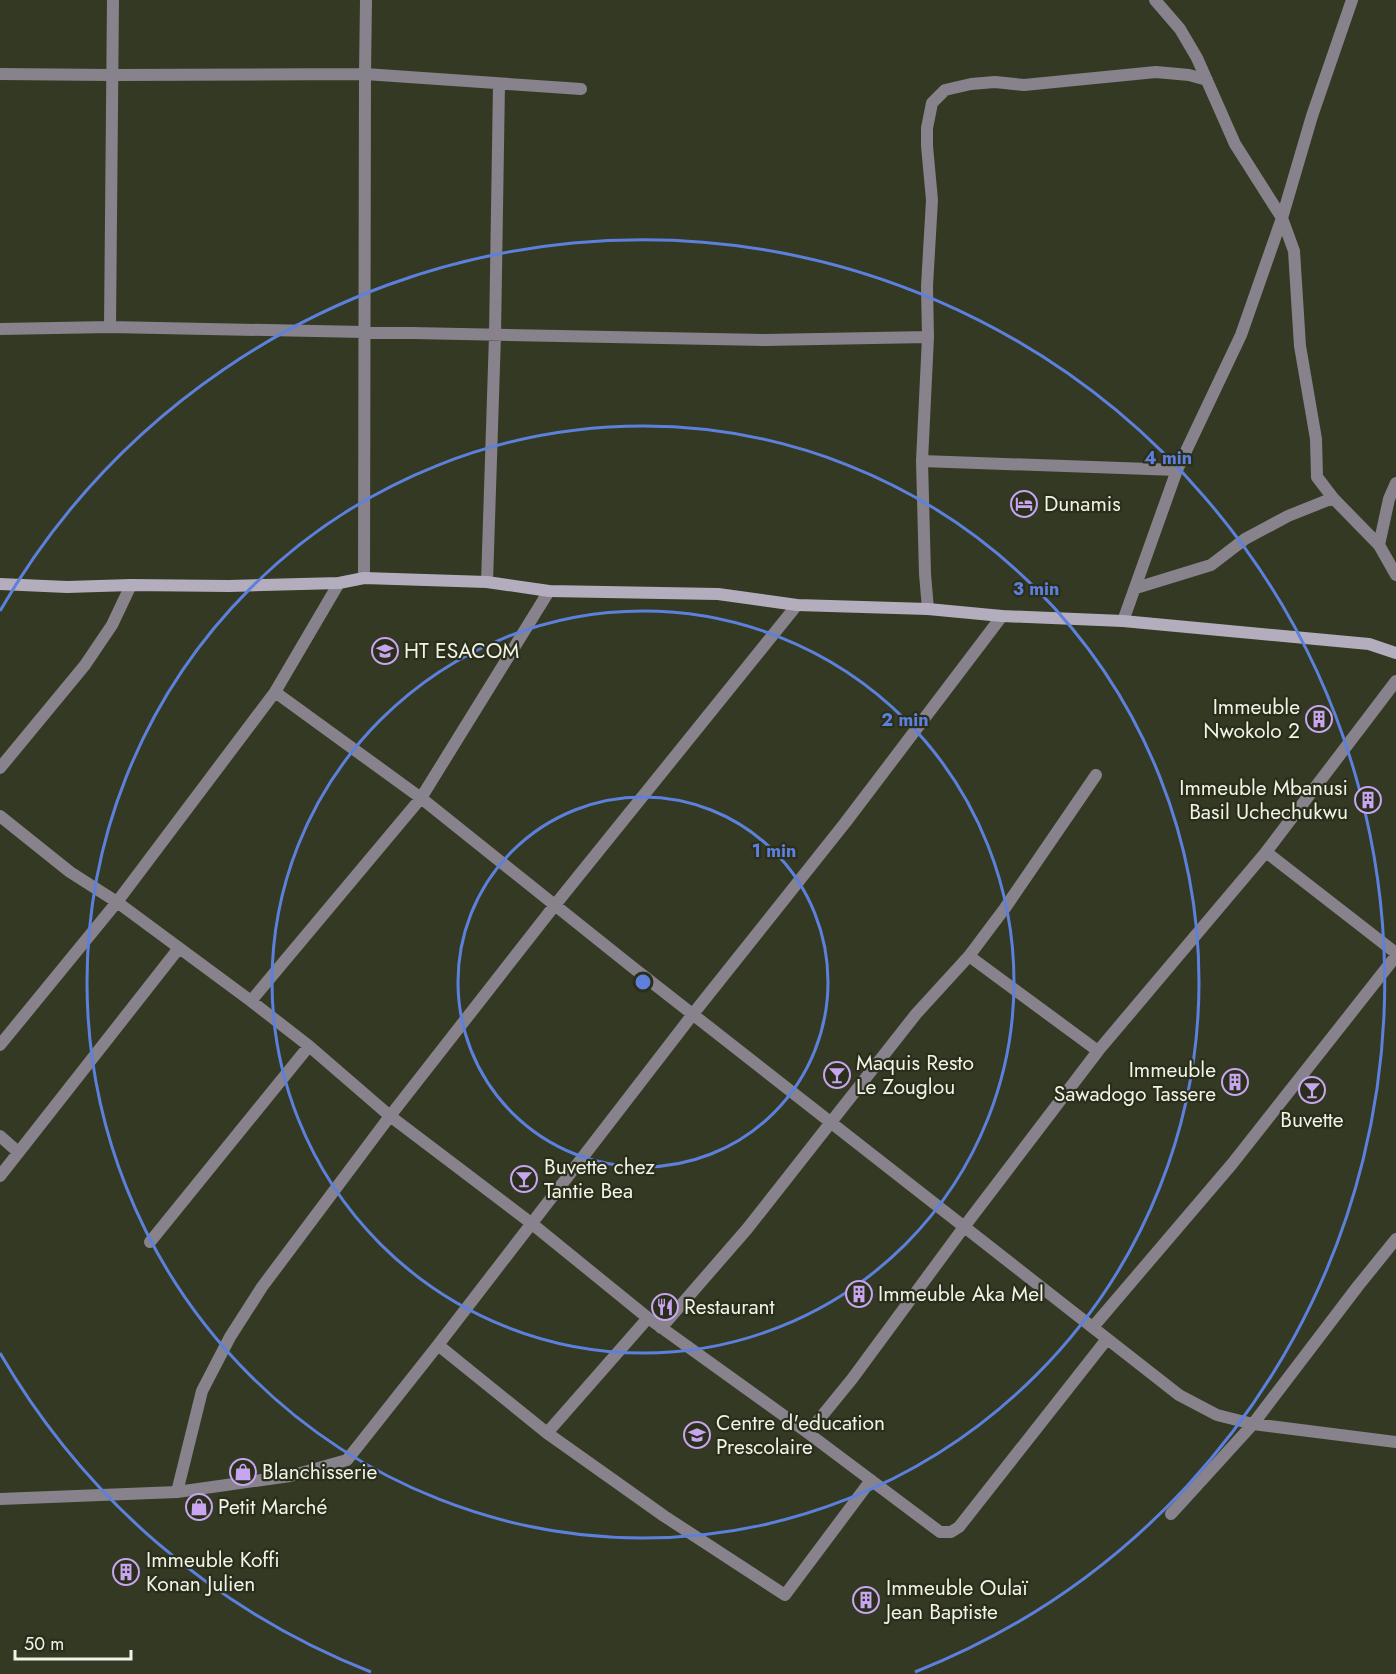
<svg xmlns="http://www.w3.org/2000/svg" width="1396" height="1674" font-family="Jost,sans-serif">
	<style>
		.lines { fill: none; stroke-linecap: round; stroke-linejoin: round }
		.street { stroke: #87828c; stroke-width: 12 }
		.secondary { stroke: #b4adbd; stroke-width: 12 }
		.ring { fill: none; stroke: #5c80dc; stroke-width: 3 }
		.labels { text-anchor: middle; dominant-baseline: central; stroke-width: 4.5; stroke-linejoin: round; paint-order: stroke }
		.poi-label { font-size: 21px; fill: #f0f4e7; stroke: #2a2e1a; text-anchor: start }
		.centre { fill: #5c80dc; stroke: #2a2e1a; stroke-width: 3 }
		.ring-label { font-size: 18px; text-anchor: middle; font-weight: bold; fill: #5c80dc; stroke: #2a2e1a; stroke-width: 4.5; stroke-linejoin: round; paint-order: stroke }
	</style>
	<rect width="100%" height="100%" fill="#343924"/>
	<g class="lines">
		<path class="street" d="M1155 0 1180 29 1197 58 1235 144 1282 218 1294 251 1300 346 1316 439 1317 477 1333 498 1379 545 1396 575
			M0 74 111 75 365 74 581 89
			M110 327 113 0
			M0 329 110 327 765 340 928 337
			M922 461 1177 470
			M1379 545 1389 499 1396 483
			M364 578 365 74 366 0
			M487 582 495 335 499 84
			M1136 588 1211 565 1245 539 1288 516 1333 498
			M928 609 925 574 922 461 928 337 927 286 932 200 927 146V128L932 103 945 90 971 84 995 82 1024 85 1156 72 1189 75 1207 80
			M1123 621 1177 470 1241 335 1282 218 1312 116 1352 0
			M275 692 421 798 631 966 1179 1395 1217 1415 1253 1424 1396 1442
			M0 768 85 665 112 625 131 585
			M0 816 70 872 117 902 251 1001 309 1046 390 1116 531 1223 648 1318 808 1433 940 1532H951L959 1527 1107 1339
			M1266 852 1396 681
			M969 956 1098 1051
			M251 1001 421 798 549 591
			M0 1045 117 902 275 692 339 583
			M0 1136 18 1152
			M0 1176 179 948
			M150 1242 309 1046
			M1093 1327 1232 1164 1396 956
			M661 1328 747 1229 916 1014 969 956 1005 908 1096 775
			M438 1345 547 1433 664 1516 785 1595 871 1480
			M547 1433 648 1318
			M808 1433 852 1379 964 1227 1098 1051 1266 852 1396 953
			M177 1492 202 1391 230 1337 262 1287 390 1116 555 905 797 605
			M0 1499 177 1492 290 1476 347 1460 438 1345 693 1014 845 823 1002 616
			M1171 1514 1253 1424 1358 1286 1396 1239"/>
		<path class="secondary" d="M0 584 67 587 131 585 229 586 339 583 364 578 487 582 549 591 718 594 797 605 928 609 1002 616 1123 621 1369 644 1396 653"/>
	</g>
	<g class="ring">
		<circle cx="643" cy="982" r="185"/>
		<circle cx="643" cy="982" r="371"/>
		<circle cx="643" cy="982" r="556"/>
		<path d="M371 1672A742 742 0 0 1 0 1353M0 611A742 742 0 1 1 915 1672"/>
	</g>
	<defs>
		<symbol id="hotel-ring" viewBox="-11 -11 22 22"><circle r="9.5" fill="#2a2e1a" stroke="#c7a6ef" stroke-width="1.5"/><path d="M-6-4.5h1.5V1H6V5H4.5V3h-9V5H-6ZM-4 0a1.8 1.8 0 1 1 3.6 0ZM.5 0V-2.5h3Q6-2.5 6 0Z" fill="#c7a6ef"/></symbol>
		<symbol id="university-ring" viewBox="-11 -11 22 22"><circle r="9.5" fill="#2a2e1a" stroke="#c7a6ef" stroke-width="1.5"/><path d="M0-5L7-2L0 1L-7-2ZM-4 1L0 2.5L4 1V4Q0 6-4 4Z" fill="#c7a6ef"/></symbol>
		<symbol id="building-ring" viewBox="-11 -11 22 22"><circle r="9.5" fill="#2a2e1a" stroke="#c7a6ef" stroke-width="1.5"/><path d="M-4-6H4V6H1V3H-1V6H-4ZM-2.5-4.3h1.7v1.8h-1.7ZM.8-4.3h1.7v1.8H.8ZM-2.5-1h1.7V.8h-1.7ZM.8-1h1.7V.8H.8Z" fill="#c7a6ef"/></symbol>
		<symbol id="bar-ring" viewBox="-11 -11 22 22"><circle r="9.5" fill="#2a2e1a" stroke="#c7a6ef" stroke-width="1.5"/><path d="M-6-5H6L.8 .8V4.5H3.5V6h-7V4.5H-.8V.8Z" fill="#c7a6ef"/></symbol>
		<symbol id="restaurant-ring" viewBox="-11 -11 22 22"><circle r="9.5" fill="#2a2e1a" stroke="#c7a6ef" stroke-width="1.5"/><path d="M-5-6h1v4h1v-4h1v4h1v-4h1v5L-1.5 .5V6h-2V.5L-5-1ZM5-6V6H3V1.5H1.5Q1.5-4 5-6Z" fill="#c7a6ef"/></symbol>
		<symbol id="school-ring" viewBox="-11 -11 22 22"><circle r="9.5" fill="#2a2e1a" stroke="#c7a6ef" stroke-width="1.5"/><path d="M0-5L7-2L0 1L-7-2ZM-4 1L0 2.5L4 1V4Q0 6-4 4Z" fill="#c7a6ef"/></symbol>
		<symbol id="shop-ring" viewBox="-11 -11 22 22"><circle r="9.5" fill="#2a2e1a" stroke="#c7a6ef" stroke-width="1.5"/><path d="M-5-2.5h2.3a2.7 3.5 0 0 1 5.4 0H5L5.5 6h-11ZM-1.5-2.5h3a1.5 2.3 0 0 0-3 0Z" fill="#c7a6ef"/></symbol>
	</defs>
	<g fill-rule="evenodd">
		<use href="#hotel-ring" x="1009" y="489" width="30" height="30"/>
		<use href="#university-ring" x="370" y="636" width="30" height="30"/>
		<use href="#building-ring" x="1304" y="704" width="30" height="30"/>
		<use href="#building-ring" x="1353" y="785" width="30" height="30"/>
		<use href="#bar-ring" x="822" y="1060" width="30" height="30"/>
		<use href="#building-ring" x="1220" y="1067" width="30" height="30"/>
		<use href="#bar-ring" x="1297" y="1075" width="30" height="30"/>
		<use href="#bar-ring" x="509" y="1164" width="30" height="30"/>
		<use href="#building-ring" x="844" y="1279" width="30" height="30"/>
		<use href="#restaurant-ring" x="650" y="1292" width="30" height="30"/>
		<use href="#school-ring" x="682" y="1420" width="30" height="30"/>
		<use href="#shop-ring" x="228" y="1457" width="30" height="30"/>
		<use href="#shop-ring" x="184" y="1492" width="30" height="30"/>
		<use href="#building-ring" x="111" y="1557" width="30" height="30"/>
		<use href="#building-ring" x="851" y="1585" width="30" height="30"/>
	</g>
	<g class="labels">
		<g class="poi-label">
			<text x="1044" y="504">Dunamis</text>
			<text x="404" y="651">HT ESACOM</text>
			<text x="1300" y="707" text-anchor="end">Immeuble<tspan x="1300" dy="24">Nwokolo 2</tspan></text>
			<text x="1348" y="788" text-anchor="end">Immeuble Mbanusi<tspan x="1348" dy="24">Basil Uchechukwu</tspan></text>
			<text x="856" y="1063">Maquis Resto<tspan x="856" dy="24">Le Zouglou</tspan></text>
			<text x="1216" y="1070" text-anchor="end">Immeuble<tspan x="1216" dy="24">Sawadogo Tassere</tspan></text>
			<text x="1312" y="1120" text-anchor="middle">Buvette</text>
			<text x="544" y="1167">Buvette chez<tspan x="544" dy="24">Tantie Bea</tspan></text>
			<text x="878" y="1294">Immeuble Aka Mel</text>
			<text x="684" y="1307">Restaurant</text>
			<text x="716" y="1423">Centre d'education<tspan x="716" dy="24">Prescolaire</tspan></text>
			<text x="262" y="1472">Blanchisserie</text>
			<text x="218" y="1507">Petit Marché</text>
			<text x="146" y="1560">Immeuble Koffi<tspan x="146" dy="24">Konan Julien</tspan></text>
			<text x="886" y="1588">Immeuble Oulaï<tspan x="886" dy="24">Jean Baptiste</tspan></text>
		</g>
	</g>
	<circle cx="643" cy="982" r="9" class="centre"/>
	<g class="ring-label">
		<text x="1168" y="464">4 min</text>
		<text x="1036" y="595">3 min</text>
		<text x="905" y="726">2 min</text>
		<text x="774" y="857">1 min</text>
	</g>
	<path d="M15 1650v9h116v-9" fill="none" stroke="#f0f4e7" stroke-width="3"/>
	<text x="24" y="1650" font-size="18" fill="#f0f4e7" stroke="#2a2e1a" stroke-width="4.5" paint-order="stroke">50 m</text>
</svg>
